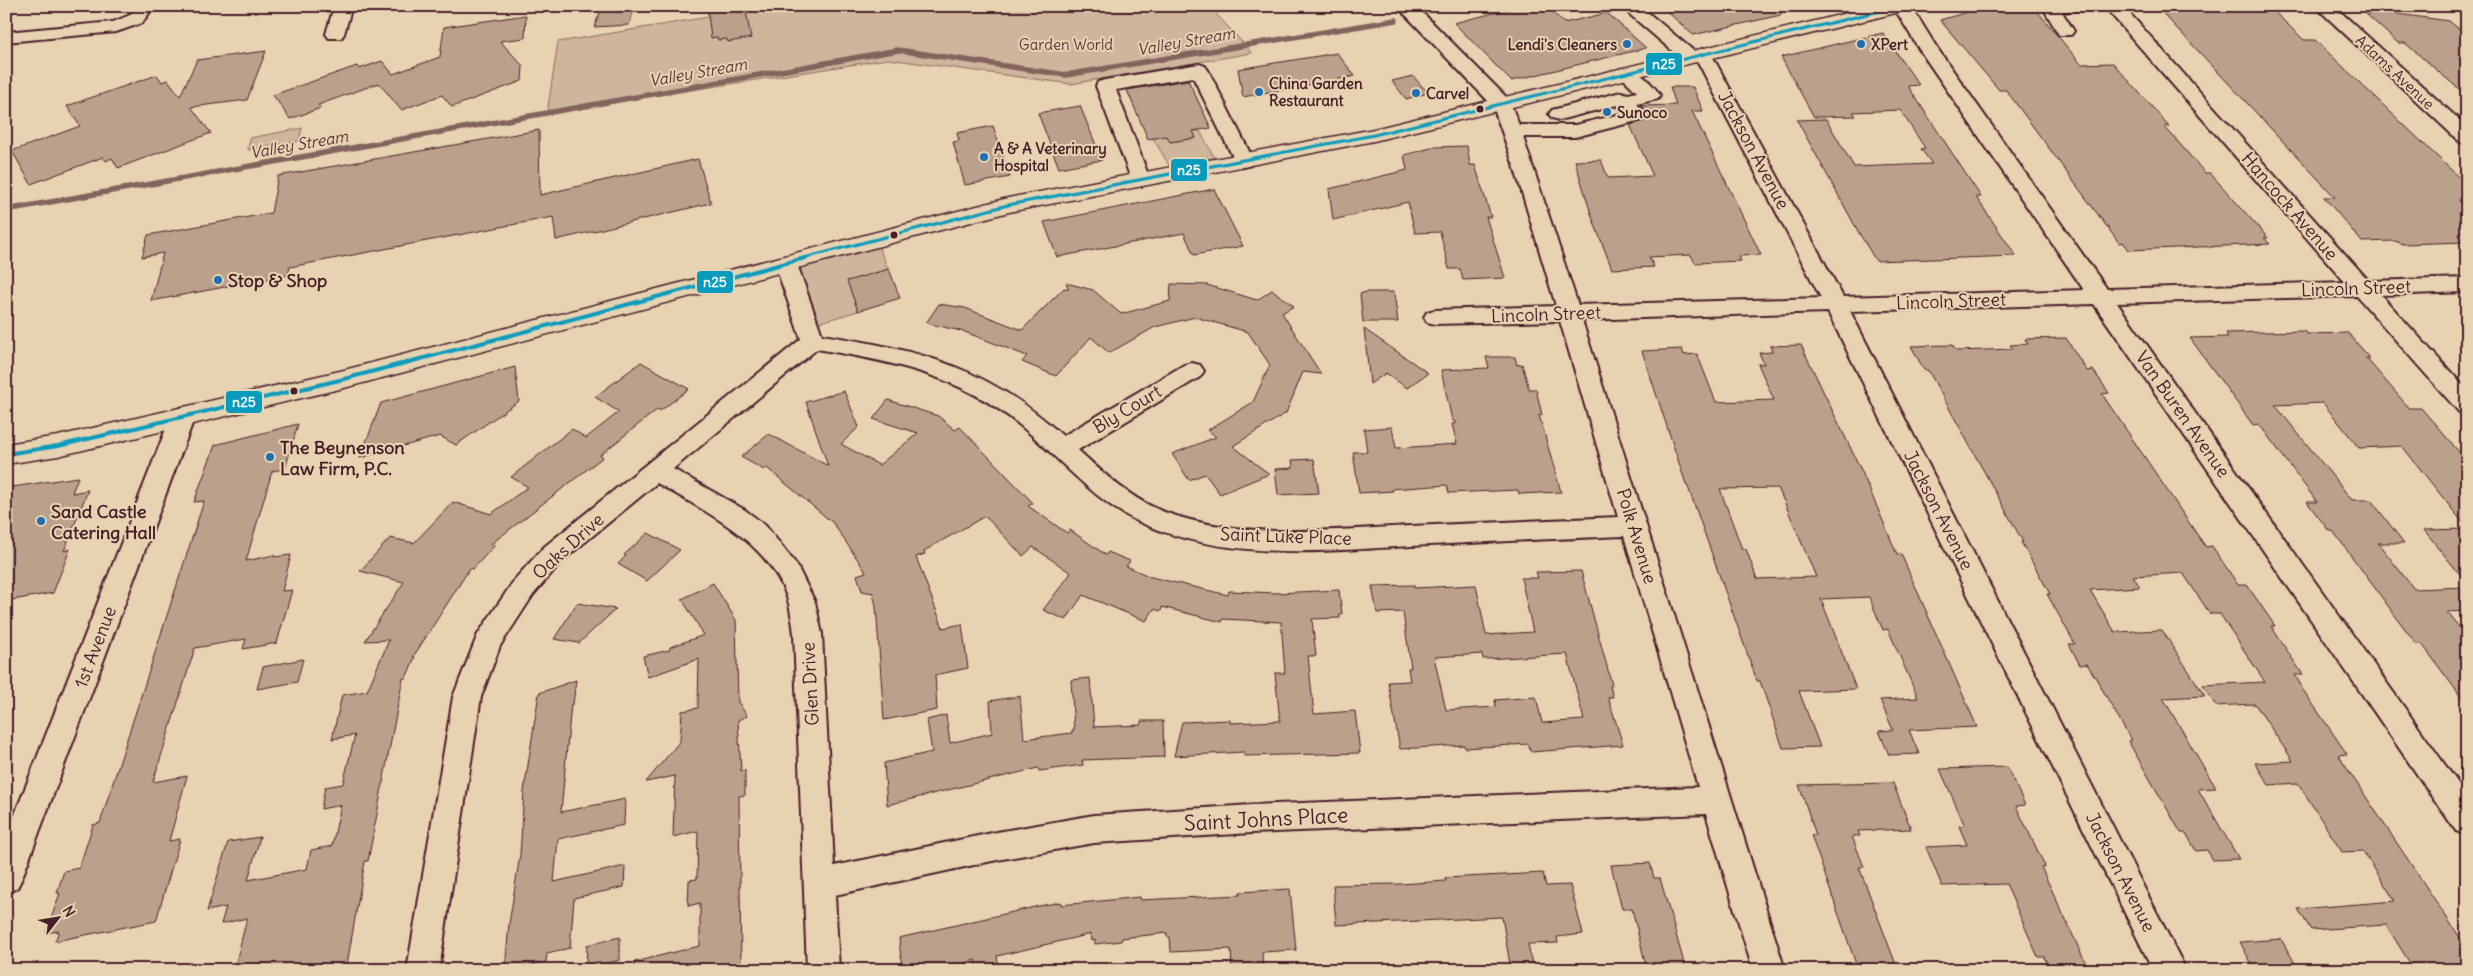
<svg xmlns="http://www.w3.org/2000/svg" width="2473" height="976" font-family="Delius,sans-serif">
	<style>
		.green { fill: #ceb59b; stroke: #8c6a63 }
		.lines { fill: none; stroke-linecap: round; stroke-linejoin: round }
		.stream { stroke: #84625d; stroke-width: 5.5 }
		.building { fill: #bba18c; stroke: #4a1f2b; fill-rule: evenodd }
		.minor-casing { stroke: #4a1f2b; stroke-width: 4 }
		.major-casing { stroke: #4a1f2b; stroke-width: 3 }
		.minor { fill: #e7d3b1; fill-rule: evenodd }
		.major { fill: #e7d3b1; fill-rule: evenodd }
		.bus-1-far1-casing { stroke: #e7d3b1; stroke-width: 6 }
		.bus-1-casing { stroke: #e7d3b1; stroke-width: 8 }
		.bus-1-far1 { stroke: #079bbe; stroke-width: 3 }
		.bus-1 { stroke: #079bbe; stroke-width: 4 }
		.poi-dot { fill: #1f6fb2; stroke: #e7d3b1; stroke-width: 2 }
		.bus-dot { fill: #4a1f2b; stroke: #e7d3b1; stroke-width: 2 }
		.labels { text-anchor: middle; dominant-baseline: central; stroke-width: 4; stroke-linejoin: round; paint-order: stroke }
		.far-park-label { font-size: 15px; fill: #5e363c; stroke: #e7d3b1 }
		.far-poi-label { font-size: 15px; font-weight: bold; fill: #4a1f2b; stroke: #e7d3b1; text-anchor: start }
		.far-street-label { font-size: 15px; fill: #4a1f2b; stroke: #e7d3b1 }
		.far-water-label { font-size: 16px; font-style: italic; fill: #5d353c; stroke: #e7d3b1 }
		.street-label { font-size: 18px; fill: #4a1f2b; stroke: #e7d3b1 }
		.poi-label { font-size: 18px; font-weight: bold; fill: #4a1f2b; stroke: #e7d3b1; text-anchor: start }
		.near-street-label { font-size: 21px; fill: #4a1f2b; stroke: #e7d3b1 }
		.line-badge { stroke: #e7d3b1; stroke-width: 2 }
		.badge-label { font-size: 14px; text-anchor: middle; font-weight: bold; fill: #fff }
	</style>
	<rect width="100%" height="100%" fill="#e7d3b1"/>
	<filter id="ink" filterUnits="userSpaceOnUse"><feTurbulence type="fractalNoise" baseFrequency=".02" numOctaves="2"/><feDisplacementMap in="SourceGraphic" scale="10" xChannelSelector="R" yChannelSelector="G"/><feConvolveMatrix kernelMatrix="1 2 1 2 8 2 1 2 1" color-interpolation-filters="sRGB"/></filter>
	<g filter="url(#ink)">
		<path class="green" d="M775 6H1209L1252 53 1071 84 888 59 547 113 558 42Z
			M302 128 299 141 248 150 250 138Z
			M1193 131H1200L1219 166 1174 174 1153 138 1167 136 1170 142 1195 138Z
			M876 240 888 269 848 281 858 311 807 326 786 264Z"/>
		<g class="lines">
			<path class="stream" d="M6 210 898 50 1066 75 1396 20"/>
		</g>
		<path class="building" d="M603 6H635L629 25 594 27Z
			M707 6H745L751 38 728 42 727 39 718 40 717 37 711 38Z
			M1522 6H1546L1564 23 1607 13 1646 48 1511 81 1454 23Z
			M1661 6H1780L1781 15 1693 35Z
			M1988 6H2033L2081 64 2113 63 2169 126H2164L2205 173H2210L2268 238H2264L2270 244 2129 250 2123 242 2119 243 2006 90H1999L1940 20Z
			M2156 6H2268L2304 40H2315L2467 185V242L2403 244 2395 241 2362 242 2324 197H2335Z
			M2391 13 2449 21 2467 35V96L2405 43H2398L2366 14Z
			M526 15 525 38 500 41 523 66 522 81 452 107 442 95 401 110 379 83 318 105 321 108 290 119 273 95 357 66 359 69 382 61 393 74 440 57 444 27Z
			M1883 33 1919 85 1908 86 1981 197H1976L2016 256 1876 261 1859 233 1797 120 1826 119 1854 167 1932 164 1921 149 1925 148 1900 110 1853 112 1856 116 1814 117 1781 57Z
			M266 51 247 100 191 107 211 133 118 168 112 158 106 161 103 157 31 184 12 151 80 126 67 106 157 75 162 82 168 80 180 96 197 60Z
			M1337 53 1355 76 1243 97 1238 69Z
			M1413 76 1428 93 1406 99 1392 81Z
			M1188 80 1211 128 1193 131 1196 138 1170 142 1167 136 1148 139 1127 90Z
			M1670 87H1693L1703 111H1692L1761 255 1739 256 1741 261 1695 263 1691 255 1649 257 1654 267 1612 269 1592 217 1575 161 1601 160 1608 178 1653 176 1630 125 1645 121 1650 116 1641 106 1676 105Z
			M1080 106 1102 160 1059 168 1038 113Z
			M993 126 1010 177 965 185 953 142 959 141 957 133Z
			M539 130 540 195 698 159 711 203 556 240 553 217 290 267 288 275 151 301 163 253 142 257 148 235 271 213 278 176Z
			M1467 146 1470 165H1475L1491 217H1486L1505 278 1463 280 1460 269H1449L1440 232 1415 233 1408 202 1333 220 1329 189 1407 170 1404 155 1435 147Z
			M1214 189 1243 246 1194 255 1184 233 1057 257 1044 222Z
			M889 269 900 298 858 311 847 281Z
			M1066 283 1093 290 1121 314 1170 301 1171 284 1207 285 1257 300 1272 290 1294 306 1282 313 1321 374 1303 372 1286 413 1233 446 1269 474 1220 494 1205 474 1189 480 1172 454 1216 437 1208 430 1253 402 1270 365 1248 332 1195 317 1155 327 1109 353 1091 337 1056 376 1022 362 1027 356 965 332 926 323 939 304 965 308 1022 330 1064 288 1069 289Z
			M1366 292H1394L1398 322H1363L1360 294Z
			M1364 329 1428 373 1407 388 1386 373 1370 384Z
			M2304 331 2307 334 2348 333 2370 358H2366L2409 408H2421L2467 461V528L2402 446 2359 448 2323 403 2275 405 2352 500H2371L2404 543H2378L2414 589 2467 587V611L2447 612 2467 637V705L2422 644H2416L2333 531H2329L2307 502H2317L2259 424 2253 425 2190 338 2228 337 2226 333Z
			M2066 338 2087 371 2093 370 2109 393 2102 394 2196 533 2206 547 2212 546 2238 585H2247L2275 626H2271L2303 675H2295L2302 687H2301L2347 754 2338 755 2467 948V970H2438L2436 966 2413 968 2386 925 2311 930 2298 909 2395 901 2363 851 2342 852 2298 783 2269 785 2255 763 2293 761 2255 704 2216 706 2203 685 2265 682 2220 614H2210L2183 573 2133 576 2140 587 2090 590 2115 632 2162 630 2205 696 2163 698 2216 788 2198 789 2239 859 2213 860 2207 850 2196 851 2186 833H2181L2128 741 2131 740 2097 680 2087 664 2080 665 2069 644H2075L2047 594H2050L2021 542H2023L1928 370H1924L1911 346 1952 345 1956 351 2013 349 2010 345 2028 344 2025 339Z
			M1801 345 1862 472 1897 554H1901L1977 727 1909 730 1919 754 1889 755 1879 731 1893 730 1880 700 1918 698 1888 629 1883 630 1869 597 1821 599 1856 689 1799 691 1820 747 1783 748 1760 681H1757L1687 484H1686L1642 351 1682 349 1684 355 1697 354 1716 402 1774 400 1758 364H1764L1759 353 1772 352 1770 346ZM1778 488 1787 508 1816 577 1757 579 1746 549H1742L1720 489Z
			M1486 357H1515L1517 365 1522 364 1529 389H1536L1542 415H1539L1561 492 1519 494 1518 490 1449 493 1447 485 1392 489 1393 491 1359 493 1353 452H1367L1364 429 1392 427 1396 448 1457 444 1452 424 1457 423 1452 420 1441 370 1489 368Z
			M641 362 689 389 660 411 658 409 600 455 603 457 491 544 495 545 473 569 470 568 413 657H415L406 678H403L368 861H365L346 970H234L247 918 221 924 226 907 207 911 228 842 260 837 248 880 307 869 311 850 332 846 341 805 321 809 325 787 343 784 355 735 332 739 342 695 367 691 389 640 365 641 404 582 360 571 390 538 414 543 453 502 491 514 528 487 511 477 572 429 586 438 619 412 595 397Z
			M515 367 519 401 456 445 440 436 360 458 381 403Z
			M844 391 859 427 841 444 879 465 918 433 873 419 888 400 938 416 955 430 960 427 1033 503 1028 506 1067 533 1070 530 1106 555 1108 552 1130 561 1126 566 1151 577 1228 595 1229 591 1277 593 1339 590 1342 614H1340V618L1312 619 1316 656H1308L1314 714 1355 711 1360 753 1244 756V752L1174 756 1182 722 1230 720V723L1280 721 1275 673H1285L1281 622 1223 619 1222 622 1162 607 1161 611 1154 609 1146 621 1083 595 1066 620 1043 610 1071 573 1033 547 1023 556 985 516 924 551 925 554 916 557 943 628 962 624 968 668 935 675 937 710 884 720 876 606 873 593 862 591 857 575 866 572 833 523 767 468 764 470 741 457 769 434 828 466 806 402Z
			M298 424 285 469 272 471 246 561 274 555V557L291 555 282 591 292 590 277 643 243 649 246 639 195 648 153 782 187 776 169 841 180 839 156 921 55 941 59 931 46 933 60 893H57L64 871 79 868 93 825 100 823 204 501 194 502 215 445Z
			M1314 459 1319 493 1278 495 1275 469 1293 468 1292 460Z
			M78 477 72 493 88 490 64 551 70 549 53 593 6 601V488Z
			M2467 529V583L2424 530Z
			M648 533 680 550 647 581 618 564 626 556 624 555Z
			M1581 571 1612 685 1610 686 1613 697H1608L1623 745 1531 752 1528 744 1465 748 1464 745 1400 749 1388 682 1410 681 1408 668H1411L1403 612 1377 613 1372 586 1414 585V588L1476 585 1486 635 1533 632 1521 578H1538L1536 572ZM1482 654 1483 659H1486L1567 654 1584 720 1542 723 1536 697 1495 700 1496 707 1446 710 1434 657Z
			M713 583 736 620 738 702 747 716 738 720 741 771 745 770V795L739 796 741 970H635L634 962 700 946V903L688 906 689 880 697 879 698 831 673 837 675 776 646 782 680 741 682 711 698 708 699 659 648 677 643 656 670 650V647L704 635 682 599Z
			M577 603 616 609 579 643 554 639Z
			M303 659 297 682 257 689 263 667Z
			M1090 678 1094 727 1141 725V721H1163L1164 757 1082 760 1083 765 1039 771 1038 768 887 805 884 763 932 752 927 720 946 715 950 743 992 733 990 701 1020 696 1024 739 1072 733V730H1074L1071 680Z
			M576 680 573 704H571L561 812 625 799 624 825 558 839 554 882 625 866 624 887 574 898 570 948 547 953 546 962 531 965V970H505L509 924 520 855 524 791 539 693Z
			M2007 767 2025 805 2016 806 2045 866 2041 867 2089 970H2050L2044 957H2038L2006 884 1942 886 1926 847 1967 845 1959 826H1965L1940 769Z
			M1893 783 1911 829 1858 831 1860 836H1852L1864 867H1859L1898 970H1858L1811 835H1816L1799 785Z
			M1650 863 1654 878H1660L1686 970H1647L1632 909H1622L1611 865Z
			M1543 873 1546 886 1570 885 1583 934 1557 937 1558 943 1528 944 1533 970H1511L1502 917 1336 925 1333 885 1400 884 1446 881 1445 878Z
			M1290 889 1296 950 1262 952 1263 970H1232L1231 949 1171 952 1170 937H1167V933L1122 938 1121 941 1095 944V940L1092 941 1091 934 997 956 999 970H977L976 960 935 970H902L899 938 1039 906 1061 902V905L1140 897 1141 900 1240 895V892Z
			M620 937V960L586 968 587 945Z
			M2281 939 2299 970H2255L2240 942Z"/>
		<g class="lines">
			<defs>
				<path id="minor" d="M136 6H154L142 23 116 32 6 42V32L113 22 130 15Z
					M334 6H352L344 34 341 38H329L326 34Z
					M1397 6H1416L1509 100 1519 125H1575L1625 113 1617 105 1559 120 1552 118 1549 114 1552 110 1621 92 1628 94 1637 92 1618 73 1620 69C1635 65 1652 83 1660 95L1658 99 1637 104 1648 115 1645 119 1575 137H1523L1578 305 1821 298 1697 60 1690 62 1684 61 1620 6H1640L1695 52 1703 49 1709 50 1843 297 2084 290 1919 49 1893 6H1911L1937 48 2107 289 2345 282 2104 6H2123L2369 281 2467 278V292L2381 295 2467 390V414L2459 412 2357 296 2117 303 2467 796V835L2456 831 2094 304 1850 311 2186 970H2153L1828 312 1582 320 1785 970H1753L1706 814 1252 833 1094 843 997 860 835 895 839 970H807L794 634C793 624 791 614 789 604 773 543 706 512 657 483L562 561 533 595 500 646 481 697 439 970H407L453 697 478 634 515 579 544 547 801 339 775 264 778 259 786 257 794 259 797 264 822 335C920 350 988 367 1063 436L1184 365 1192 363 1200 365 1204 371 1200 377 1078 450C1104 474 1133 501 1167 513 1244 540 1330 530 1411 526 1480 523 1549 520 1618 517L1560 321 1435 324 1427 322 1424 317 1427 312 1435 310 1556 306 1515 169 1493 106ZM817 349C894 362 960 375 1021 426 1062 460 1096 504 1146 525 1230 561 1324 551 1412 546 1482 542 1553 539 1624 536L1698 787 1252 805 1094 815 997 832 834 866 822 634 815 602 796 564 765 525 745 510 673 469Z
					M1842 6H1863L1873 15 1870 19C1859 21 1849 15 1842 6Z
					M2042 6H2079L2076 10 2062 12 2074 31 2071 35H2059Z
					M2315 6H2334L2467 127V144L2460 142Z
					M1199 64 1205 66 1208 70 1254 161 1251 165 1244 167 1237 165 1193 77 1116 90 1150 180 1147 184 1140 186 1133 184 1096 86 1098 82 1105 80Z
					M183 407 191 410 195 416 22 878 17 888 6 893V837L171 416 175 410Z"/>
				<path id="major" d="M1876 6H1910L1908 10 1374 141 1009 212 344 388 58 456 6 464V444L58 436 344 370 1008 198 1374 129Z"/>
			</defs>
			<use href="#minor" class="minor-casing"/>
			<use href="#major" class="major-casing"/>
			<use href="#minor" class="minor"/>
			<use href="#major" class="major"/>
			<defs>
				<path id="bus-1-far1" d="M800 259 1008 205 1374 135 1900 6"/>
				<path id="bus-1" d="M6 454 58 446 344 379 805 258"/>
			</defs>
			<use href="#bus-1-far1" class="bus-1-far1-casing"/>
			<use href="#bus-1" class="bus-1-casing"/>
			<use href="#bus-1-far1" class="bus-1-far1"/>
			<use href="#bus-1" class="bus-1"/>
		</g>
	</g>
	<g class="poi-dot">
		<circle cx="1627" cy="44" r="5"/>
		<circle cx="1861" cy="44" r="5"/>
		<circle cx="1259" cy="92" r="5"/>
		<circle cx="1416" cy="93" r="5"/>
		<circle cx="1607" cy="112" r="5"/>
		<circle cx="984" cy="157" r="5"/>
		<circle cx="218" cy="280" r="5"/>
		<circle cx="270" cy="457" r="5"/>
		<circle cx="41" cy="521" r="5"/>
	</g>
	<g class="bus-dot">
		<circle cx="1480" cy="109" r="4.5"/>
		<circle cx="894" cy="235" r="4.5"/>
		<circle cx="294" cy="391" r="4.5"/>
	</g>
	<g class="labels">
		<g class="far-park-label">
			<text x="1066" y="44">Garden World</text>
		</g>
		<g class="far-poi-label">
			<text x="1617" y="44" text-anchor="end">Lendi's Cleaners</text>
			<text x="1871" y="44">XPert</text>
			<text x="1269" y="83">China Garden<tspan x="1269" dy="17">Restaurant</tspan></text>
			<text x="1426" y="93">Carvel</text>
			<text x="1617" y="112">Sunoco</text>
			<text x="994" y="148">A &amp; A Veterinary<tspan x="994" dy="17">Hospital</tspan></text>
		</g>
		<g class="far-street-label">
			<text transform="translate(2395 72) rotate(43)">Adams Avenue</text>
		</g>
		<g class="far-water-label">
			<text transform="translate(1186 41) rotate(-10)">Valley Stream</text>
			<text transform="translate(698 72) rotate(-10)">Valley Stream</text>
			<text transform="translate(299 144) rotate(-10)">Valley Stream</text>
		</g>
		<g class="street-label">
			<text transform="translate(1754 150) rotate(62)">Jackson Avenue</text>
			<text transform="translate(2290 206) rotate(49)">Hancock Avenue</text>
			<text transform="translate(2356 288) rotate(-2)">Lincoln Street</text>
			<text transform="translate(1951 301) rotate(-2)">Lincoln Street</text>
			<text transform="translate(1546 314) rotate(-2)">Lincoln Street</text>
			<text transform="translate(1127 409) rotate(-31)">Bly Court</text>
			<text transform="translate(2183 414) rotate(55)">Van Buren Avenue</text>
			<text transform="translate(1939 510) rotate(63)">Jackson Avenue</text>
			<text transform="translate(1286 536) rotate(2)">Saint Luke Place</text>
			<text transform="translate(1637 536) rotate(73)">Polk Avenue</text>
			<text transform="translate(568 546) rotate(-42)">Oaks Drive</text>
			<text transform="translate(95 647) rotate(-69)">1st Avenue</text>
			<text transform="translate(810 684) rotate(-93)">Glen Drive</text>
			<text transform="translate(2121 872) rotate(63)">Jackson Avenue</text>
		</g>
		<g class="poi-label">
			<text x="228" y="280">Stop &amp; Shop</text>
			<text x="280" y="447">The Beynenson<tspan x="280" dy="21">Law Firm, P.C.</tspan></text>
			<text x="51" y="511">Sand Castle<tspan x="51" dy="21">Catering Hall</tspan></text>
		</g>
		<g class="near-street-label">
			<text transform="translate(1266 819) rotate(-3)">Saint Johns Place</text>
		</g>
	</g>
	<g class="line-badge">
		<rect x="1645" y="52" width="38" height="24" rx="5" fill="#079bbe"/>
		<rect x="1170" y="158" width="38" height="24" rx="5" fill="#079bbe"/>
		<rect x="696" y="270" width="38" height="24" rx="5" fill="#079bbe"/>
		<rect x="225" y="390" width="38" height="24" rx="5" fill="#079bbe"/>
	</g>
	<g class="badge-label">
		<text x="1664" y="69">n25</text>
		<text x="1189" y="175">n25</text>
		<text x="715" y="287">n25</text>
		<text x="244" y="407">n25</text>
	</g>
	<rect width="2473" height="976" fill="none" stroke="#e7d3b1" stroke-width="25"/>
	<rect x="12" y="12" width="2448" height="951" fill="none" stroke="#4a1f2b" stroke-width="2" filter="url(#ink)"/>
	<g transform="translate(58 918) rotate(59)" stroke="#e7d3b1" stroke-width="4" paint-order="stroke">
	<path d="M0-4L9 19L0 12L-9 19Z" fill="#4a1f2b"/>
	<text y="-8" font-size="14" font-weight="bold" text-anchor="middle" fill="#4a1f2b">N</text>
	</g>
</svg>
